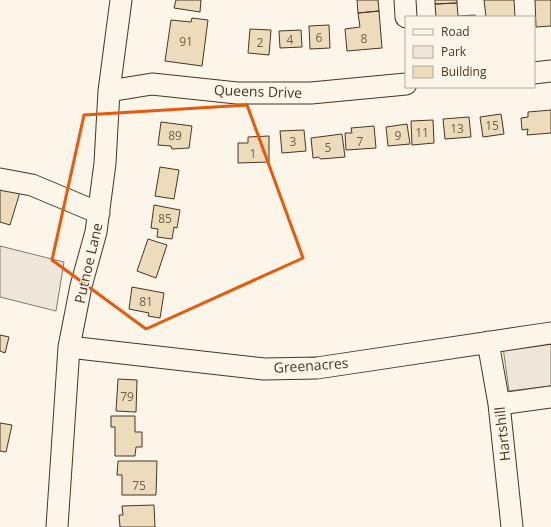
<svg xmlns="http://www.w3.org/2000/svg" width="551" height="527" font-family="'Open Sans',sans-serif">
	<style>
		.green { fill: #ede6d9; stroke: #887966 }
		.building { fill: #ecdcbc; stroke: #4a3520 }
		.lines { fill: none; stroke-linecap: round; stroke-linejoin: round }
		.minor-casing { stroke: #4a3520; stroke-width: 23 }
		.minor { stroke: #fbf6e9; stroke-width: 21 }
		.marked { fill: none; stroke: #e8590c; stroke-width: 3; stroke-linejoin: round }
		.labels { text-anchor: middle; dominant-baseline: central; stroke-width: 3; stroke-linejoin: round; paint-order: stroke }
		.number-label { font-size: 12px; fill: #725f47 }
		.street-label { font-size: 14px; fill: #4a3520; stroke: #fbf6e9 }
	</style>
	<rect width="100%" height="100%" fill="#fbf6e9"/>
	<path class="green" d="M0 246 64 262 56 311 0 297Z
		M551 340V386L509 391 503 347Z"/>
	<path class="building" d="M176 0H201L200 12 174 8Z
		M357 0H378L379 11 358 13Z
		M435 0H457V3L435 4Z
		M484 0H514L515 17H486Z
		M535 0H551V26L536 27Z
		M457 3 458 16 475 15 476 17H436L435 4Z
		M379 11 382 48 347 51 345 29 360 27 358 13Z
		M192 18 208 20 202 66 165 61 171 20 191 22Z
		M329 25 330 48 310 49 309 26Z
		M250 29 271 30 269 55 248 53Z
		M301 30 302 47 280 48 279 31Z
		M551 110V133L527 135 528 129 522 130 521 118 528 117V112Z
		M501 114 504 134 483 137 480 117Z
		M469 117 471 137 445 139 443 119Z
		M433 120 434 143 412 145 411 121Z
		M161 122 192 126 189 148 172 149 171 146 158 145Z
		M407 124 410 144 388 146 386 127Z
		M374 126 376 148 346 150 345 133H352L351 128Z
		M304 130 306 151 282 153 280 131Z
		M342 134 345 157 321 159 318 157 313 158 311 138Z
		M269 136V162L238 163V143H248V137Z
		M160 167 179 170 174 199 155 196Z
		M2 186 20 192 10 225 0 222V191Z
		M154 205 180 210 177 228 174 227 172 239 157 237 158 229 151 228Z
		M148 239 167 245 156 278 137 271Z
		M132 287 164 293 160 318 148 316 149 313 129 309Z
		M0 335 9 337 5 353 0 351Z
		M118 379 137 380 136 412 116 411Z
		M111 416H135V432H142V447H136L135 456H115V427H111Z
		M0 423 12 425 6 452 0 451Z
		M118 461H157L156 495H122V475H117Z
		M154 505 155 527H120L119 515H123L122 506Z"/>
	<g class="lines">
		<defs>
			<path id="minor" d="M405 0 406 17
				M534 73 551 71
				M109 91 152 84 237 93H311L406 84
				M0 179 32 185 99 213
				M488 342 499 404 512 527
				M69 347 264 369 317 368 551 333
				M499 404 551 397
				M57 527 69 347 81 286 96 232 105 163 109 91 121 0"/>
		</defs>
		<use href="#minor" class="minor-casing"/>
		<use href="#minor" class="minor"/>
	</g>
	<path class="marked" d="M247 105 303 258 146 329 52 260 84 115Z"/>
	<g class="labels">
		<g class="number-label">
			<text x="319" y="37">6</text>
			<text x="364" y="38">8</text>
			<text x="290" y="39">4</text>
			<text x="186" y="41">91</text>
			<text x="260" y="42">2</text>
			<text x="492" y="125">15</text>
			<text x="457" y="128">13</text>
			<text x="422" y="132">11</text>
			<text x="175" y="135">89</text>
			<text x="398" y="135">9</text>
			<text x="293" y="141">3</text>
			<text x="360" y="141">7</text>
			<text x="328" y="147">5</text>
			<text x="253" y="153">1</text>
			<text x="165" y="218">85</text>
			<text x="146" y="301">81</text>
			<text x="127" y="396">79</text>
			<text x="139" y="485">75</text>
		</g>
		<g class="street-label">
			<text transform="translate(258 91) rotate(2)">Queens Drive</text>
			<text transform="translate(88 263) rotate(-77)">Putnoe Lane</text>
			<text transform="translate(311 365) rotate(-4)">Greenacres</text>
			<text transform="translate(502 434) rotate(-96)">Hartshill</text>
		</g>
	</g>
	<rect x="405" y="16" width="130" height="72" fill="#fbf6e9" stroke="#b4a999"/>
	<rect x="413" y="29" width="20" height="6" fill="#fbf6e9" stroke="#b4a999"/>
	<text x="441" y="36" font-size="12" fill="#4a3520">Road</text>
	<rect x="413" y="46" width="20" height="12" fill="#ede6d9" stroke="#b4a999"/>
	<text x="441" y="56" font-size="12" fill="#4a3520">Park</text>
	<rect x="413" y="66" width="20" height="12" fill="#ecdcbc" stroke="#b4a999"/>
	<text x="441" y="76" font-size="12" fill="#4a3520">Building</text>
</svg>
